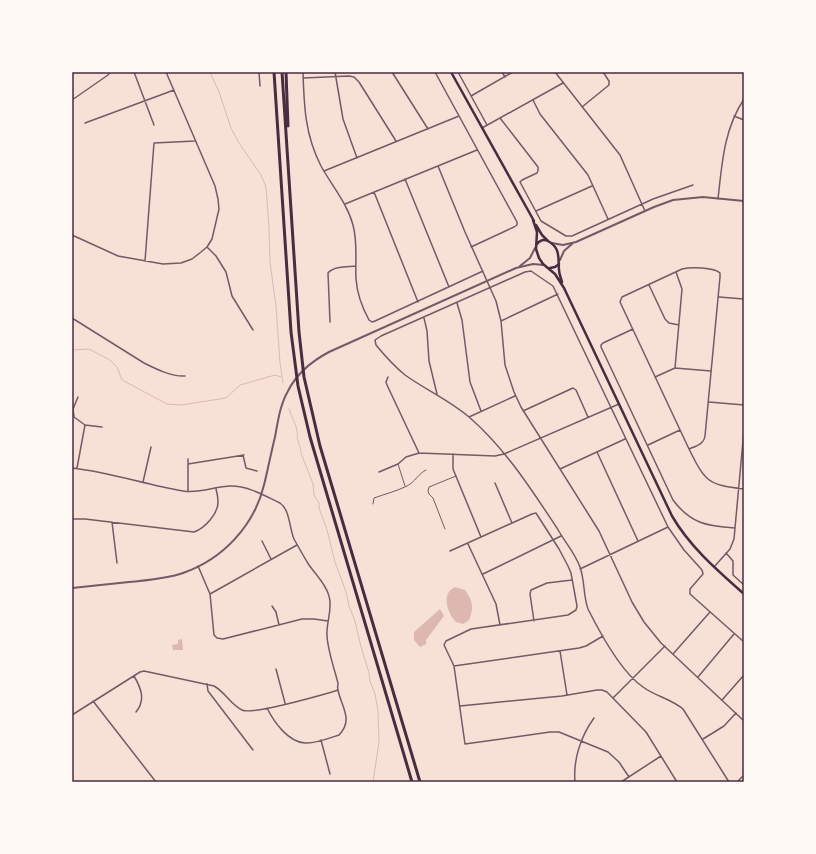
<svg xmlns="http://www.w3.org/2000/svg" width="816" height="854" font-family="'Crimson Pro',serif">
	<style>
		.water { fill: #dcb8b0 }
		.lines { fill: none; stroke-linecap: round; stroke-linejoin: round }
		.stream { stroke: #dcb8b0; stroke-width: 1 }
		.service { stroke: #755966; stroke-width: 1 }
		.minor { stroke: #755966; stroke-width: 1.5 }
		.tertiary { stroke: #755966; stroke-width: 2 }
		.secondary { stroke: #4a2c40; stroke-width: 2.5 }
		.motorway { stroke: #4a2c40; stroke-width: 3 }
		.neatline { fill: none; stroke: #4a2c40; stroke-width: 1.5 }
	</style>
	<rect width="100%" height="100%" fill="#f7e1d7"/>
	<path class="water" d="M455 587 465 590C473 601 474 608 469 620L463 624 456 622C448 614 440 594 455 587Z
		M440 609 444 616 426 640V644L420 647 414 640V632Z
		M182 639 183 650H173L172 645 178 644V640Z"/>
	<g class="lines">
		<path class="stream" d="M210 72 219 92 231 128 239 143 261 175 266 187 269 227 270 262 276 306 280 363 283 383
			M72 350 89 349 110 360 117 367 122 380 167 404 181 405 226 398 240 385 275 375 281 377
			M289 409C291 417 296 423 297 431 298 434 296 437 298 440 299 445 301 448 301 453L313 484 314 495 319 503V508L327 530 335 562 346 592 349 606 355 621 360 643 369 673 370 681 375 694 378 711 379 742 373 782"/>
		<path class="service" d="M398 464 405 486
			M373 504 374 498C385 494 397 491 407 486 415 482 419 473 426 470
			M445 529 433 498 429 494 428 491 429 487 456 476"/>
		<path class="minor" d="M134 72 154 125
			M259 72 260 86
			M303 72C304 106 305 135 321 166 332 186 347 203 353 225 358 243 355 261 356 279 357 294 362 307 369 320L372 322 375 321 483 271
			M335 72 343 119 357 158
			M392 72 428 129
			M435 72 517 222V225L514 227 471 247
			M458 72 487 125
			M502 72 505 77
			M555 72 620 155 645 211
			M303 78 349 76 354 77 359 82 396 141
			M471 96 513 72
			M72 100 108 75 110 72
			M533 100 540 114 588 175 608 219
			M582 107 609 85V81L603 72
			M734 116 744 120
			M500 118 538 167V171L537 173 522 180 520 182 541 221 566 236H572L653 199 693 185
			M85 123 174 90
			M482 128 563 83
			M438 166 465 232 496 301 501 321 505 365 514 392 521 407 599 531 632 602 644 622 661 643 744 721
			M324 171 459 116
			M405 179 449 287
			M374 192 418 302
			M718 199C722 163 724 129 744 99
			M345 204 477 150
			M536 211 592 186
			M72 235 118 256 163 264 181 263 192 259 201 252 207 247 212 239 219 209 218 199 215 186 166 72
			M207 247 216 256 226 272 232 296 253 330
			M145 261 154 143 195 141
			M649 285 665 319 669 323 679 325
			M719 297 744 299
			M457 303 462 320 470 382 481 411
			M72 318 144 363C156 369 172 377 185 376
			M424 318 427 331 429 361 437 394
			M501 321 558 294
			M330 322 328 273C334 266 347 267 356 266
			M633 329 603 343 601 345V347L673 500C691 524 707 526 735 528
			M675 368 682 289 676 272
			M388 377 386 382 387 385 419 453
			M655 377 675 368 711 371
			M78 397 73 409 74 417 85 425 102 427
			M709 402 744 405
			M523 411 573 388 576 390 588 417
			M469 417 515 396
			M648 445 680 430
			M689 449C696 446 704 444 705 436L720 277V273C714 267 690 267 682 269L622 297 620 302 689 449C705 481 707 485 744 489
			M597 452 638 541
			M453 454V469L481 537
			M243 455 246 468 257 471
			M188 464 244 455
			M72 468C110 472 146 485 183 491 200 494 215 486 231 486 249 486 265 496 280 503 290 510 289 527 294 539 299 548 304 557 309 565 316 575 326 584 329 596 333 609 326 622 327 636 328 651 334 668 338 683 338 686 337 688 338 690 341 706 354 720 339 735 330 738 314 744 305 743 288 742 274 722 267 708
			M77 468 85 425
			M560 469 625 439
			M379 472 398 464 406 457 419 453 495 456 504 454 619 404
			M143 482 151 447
			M495 483 512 523
			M188 491V459
			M72 519H85L194 532C205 528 218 514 218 502 218 498 217 493 216 489
			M112 522 117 563
			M262 541 271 559
			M468 544 496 604 500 625
			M450 551 532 514 536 513 559 549 568 566 571 573 577 606 576 610 568 615 471 629 446 641 444 645 454 666 465 744 550 732H559L608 752 619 762 629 777
			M726 553 733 561V575L744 585
			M198 566 210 594 214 635 217 638 223 639 302 619H314L328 621
			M714 567 730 549 734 539 744 430
			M580 569 668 527
			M483 574 561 536
			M210 594 297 545
			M272 606 276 612 279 625
			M534 621 530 594 531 590 547 583 572 580
			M560 651 567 695
			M673 654 710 612
			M454 666 579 648 586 646 603 636
			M276 669 285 703
			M134 676C141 688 146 700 136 712
			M698 677 734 634
			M207 684 208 691 253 750
			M613 698 665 646
			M722 700 744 675
			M93 701 156 782
			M460 706 562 696 597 690H602L607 692 646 732 677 782
			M72 715 140 672 144 671 214 686C225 692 231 705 242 710 251 715 318 696 332 692L338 690
			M703 739 724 726 736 713
			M321 740 330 774
			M575 782C573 759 581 736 594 718
			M621 782 661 756
			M729 782 683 709C671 699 655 696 643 687 621 672 600 633 588 609 583 595 585 581 580 567 575 553 564 541 557 528 531 489 505 448 469 417 449 400 426 390 405 375 394 366 385 356 376 345L375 340 381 336 525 272 531 271 553 286 668 527 684 550 702 570 703 574 690 589V594L744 642
			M737 782 744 775"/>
		<path class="tertiary" d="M552 243 563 245 576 242 654 207 673 200 703 197 744 201
			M560 260 564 251 573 243
			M520 266 530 258 535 248
			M72 588C91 586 110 584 129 582 148 580 166 579 183 573 223 559 254 526 264 485 268 469 271 453 275 437 278 421 280 405 288 391 297 373 312 361 329 352L516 268 533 264 544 265"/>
		<path class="secondary" d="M451 72 534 221
			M533 220 537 232 536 249 539 258 543 264 555 274 564 288 672 516C690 547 717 570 744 594
			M536 225 542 235 548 241
			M537 244C540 240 544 239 548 241 561 248 558 259 559 270 559 274 561 278 562 282
			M550 268 555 267 559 264"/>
		<path class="motorway" d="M274 72 291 332 298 386 310 437 412 782
			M282 72 299 332 304 377 320 446 420 782
			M286 72 288 126"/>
	</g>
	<rect width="816" height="854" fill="none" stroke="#fffaf5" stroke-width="146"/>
	<rect x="73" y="73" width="670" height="708" class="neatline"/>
</svg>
